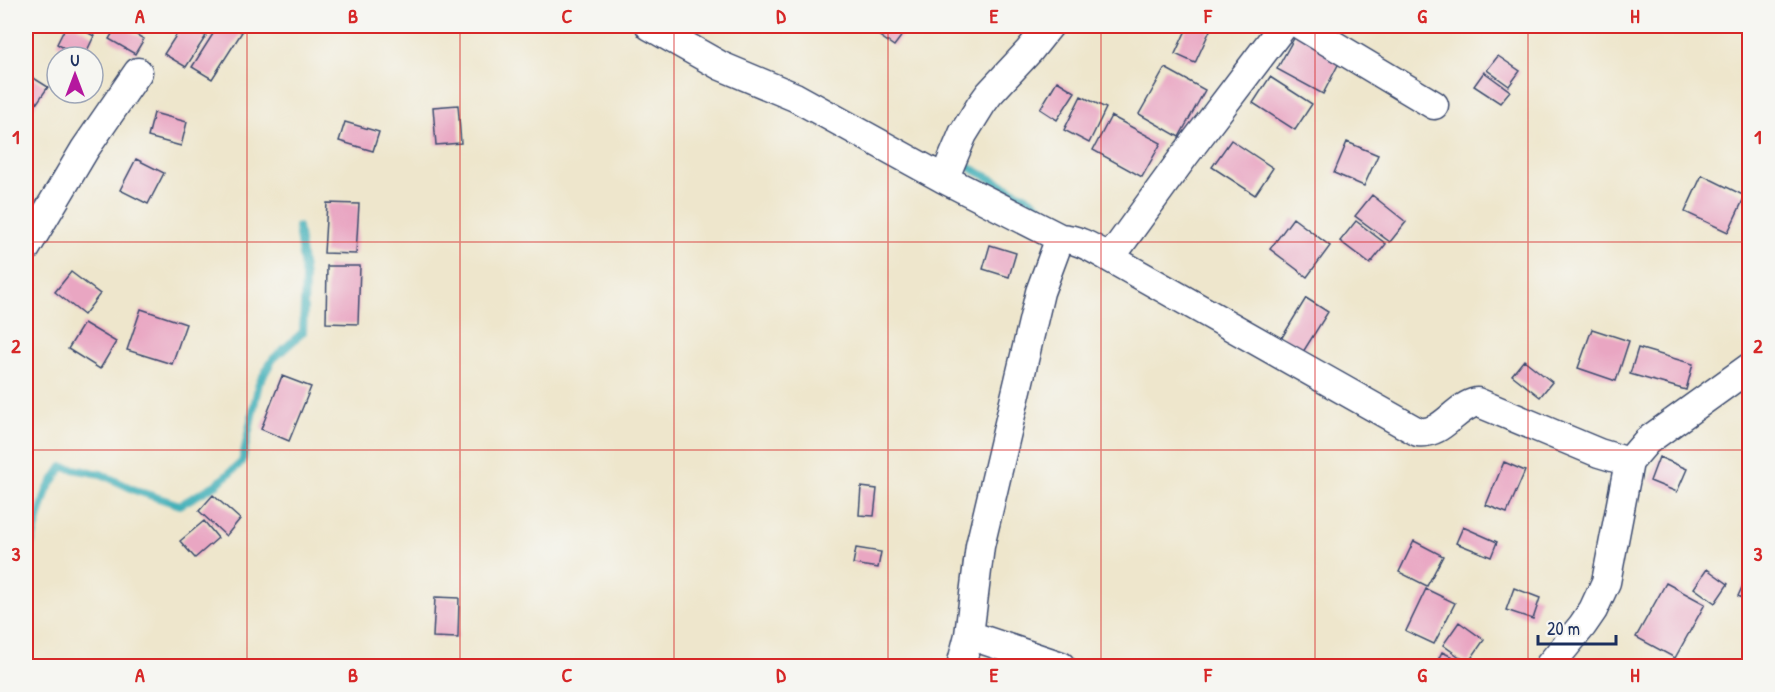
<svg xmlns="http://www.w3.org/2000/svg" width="1775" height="692" font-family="'Patrick Hand',sans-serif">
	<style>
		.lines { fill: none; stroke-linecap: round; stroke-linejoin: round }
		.stream { stroke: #3daeb7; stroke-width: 8 }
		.building { fill: #e9a6c2 }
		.minor-casing { stroke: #3b4a6e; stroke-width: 31 }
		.minor { stroke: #fff; stroke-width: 28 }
		.grid { fill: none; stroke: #d62828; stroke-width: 1.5; stroke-opacity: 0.55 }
		.neatline { fill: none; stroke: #d62828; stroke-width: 2 }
		.grid-label { font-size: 20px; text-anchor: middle; font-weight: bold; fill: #d62828 }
	</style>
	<rect width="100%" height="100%" fill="#f6f6f2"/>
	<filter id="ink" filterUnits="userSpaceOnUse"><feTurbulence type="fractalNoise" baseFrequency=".0167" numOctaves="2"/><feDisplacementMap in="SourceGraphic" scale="12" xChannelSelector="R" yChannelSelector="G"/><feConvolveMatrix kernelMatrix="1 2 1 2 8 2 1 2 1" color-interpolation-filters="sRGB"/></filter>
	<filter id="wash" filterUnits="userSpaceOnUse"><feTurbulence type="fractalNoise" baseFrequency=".008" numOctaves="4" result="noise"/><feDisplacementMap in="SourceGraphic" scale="24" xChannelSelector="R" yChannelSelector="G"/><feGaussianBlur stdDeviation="1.35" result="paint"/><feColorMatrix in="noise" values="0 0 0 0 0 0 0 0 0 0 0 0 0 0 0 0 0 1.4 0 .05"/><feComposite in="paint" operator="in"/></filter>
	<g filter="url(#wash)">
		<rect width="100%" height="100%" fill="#eee6cc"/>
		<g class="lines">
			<path class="stream" d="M957 161 1032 200 1061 225
				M26 559 47 490 62 467 101 474 137 491 180 505 217 484 242 462 259 383 273 359 303 332 305 278 298 227"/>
		</g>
		<g id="blocks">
			<path class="building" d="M66 26H76L94 36 84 57H79L57 44Z
				M117 26H121L144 39 135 54 109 39Z
				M182 26H189L206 36 186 67 164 54Z
				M218 26H231L242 32 212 79 192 67Z
				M865 26H909L894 46Z
				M1188 26H1212L1195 63 1175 54Z
				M1297 33 1342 57 1323 94 1277 69Z
				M1498 56 1520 71 1509 86 1487 70Z
				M1165 68 1205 90 1179 137 1139 114Z
				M1484 72 1510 91 1500 103 1474 86Z
				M32 77 48 87 30 113 26 110V87Z
				M1270 77 1312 104 1295 130 1253 103Z
				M1057 81 1075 92 1057 120 1040 109Z
				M1081 96 1106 108 1089 143 1064 130Z
				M458 105 461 143 436 145 433 107Z
				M154 113 187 122 181 146 148 137Z
				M1111 116 1161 143 1142 177 1093 150Z
				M345 122 379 132 373 151 339 141Z
				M1231 140 1273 168 1255 195 1212 167Z
				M1347 142 1378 155 1364 186 1334 173Z
				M136 159 164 173 148 204 120 190Z
				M1702 175 1745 196 1728 232 1685 212Z
				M1372 195 1406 222 1390 242 1355 216Z
				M327 203 359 204 356 254 324 253Z
				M1293 218 1330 246 1307 277 1270 249Z
				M1356 221 1386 244 1370 264 1340 241Z
				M990 245 1016 253 1009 277 983 269Z
				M327 266H360L358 324 326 323Z
				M71 272 100 294 84 315 55 292Z
				M1306 298 1328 312 1303 352 1281 339Z
				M141 309 186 324 172 364 127 350Z
				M84 323 116 342 100 369 68 349Z
				M1592 329 1629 341 1616 381 1578 368Z
				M1638 348 1693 364 1686 390 1630 374Z
				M1524 360 1552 382 1540 397 1512 375Z
				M282 376 311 387 289 441 261 429Z
				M1659 457 1687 469 1677 492 1650 481Z
				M1504 462 1525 471 1507 513 1486 505Z
				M861 487 877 489 874 516 859 515Z
				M213 495 240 519 226 536 199 511Z
				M204 521 218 538 195 558 180 541Z
				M1463 527 1497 542 1491 557 1456 543Z
				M1414 541 1443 556 1427 586 1399 572Z
				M856 548 881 552 878 568 853 564Z
				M1707 569 1728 584 1715 603 1694 588Z
				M1746 579 1750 580V601L1738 596Z
				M1666 583 1705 604 1675 658 1636 637Z
				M1514 588 1540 598 1533 619 1506 610Z
				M1426 589 1455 603 1434 644 1406 631Z
				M435 597 459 598 458 638 433 637Z
				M1459 622 1484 640 1468 663 1443 645Z
				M1442 652 1471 666H1435Z"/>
		</g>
	</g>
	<g filter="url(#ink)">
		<use href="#blocks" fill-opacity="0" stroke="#3b4a6e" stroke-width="1.5"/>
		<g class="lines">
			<defs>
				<path id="minor" d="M650 26 721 66 795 97 944 179 1060 238
					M1302 26 1434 105
					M944 179 963 134 981 105 989 94 1029 51 1049 26
					M26 248 85 149 138 72
					M1110 258 1418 432C1443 435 1454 407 1477 402L1599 453 1629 462 1647 441 1750 367
					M969 635 1061 666
					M961 666 969 635 980 546 1040 292 1060 238C1079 239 1094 249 1110 258L1185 155 1283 26
					M1549 666 1582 626 1593 610 1606 582 1629 462"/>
			</defs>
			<use href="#minor" class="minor-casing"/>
			<use href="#minor" class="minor"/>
		</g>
	</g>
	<path class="grid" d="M247 26V666M460 26V666M674 26V666M888 26V666M1101 26V666M1315 26V666M1528 26V666M26 242H1750M26 450H1750"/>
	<rect width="1775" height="692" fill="none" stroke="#f6f6f2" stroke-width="66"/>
	<g transform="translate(75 75)"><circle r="28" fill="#f6f6f2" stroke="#9ea6b7" stroke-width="1.5"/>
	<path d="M0-4.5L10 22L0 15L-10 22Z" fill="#b5179e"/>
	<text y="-9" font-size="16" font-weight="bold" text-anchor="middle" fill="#1b2f5e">U</text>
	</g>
	<path d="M1538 635v9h78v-9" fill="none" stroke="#1b2f5e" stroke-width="3"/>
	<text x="1547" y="635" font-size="18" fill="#1b2f5e" stroke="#f6f6f2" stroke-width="4.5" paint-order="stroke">20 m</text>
	<rect x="33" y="33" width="1709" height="626" class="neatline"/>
	<g class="grid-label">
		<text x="140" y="23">A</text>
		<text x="353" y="23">B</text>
		<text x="567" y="23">C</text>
		<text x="781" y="23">D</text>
		<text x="994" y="23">E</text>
		<text x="1208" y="23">F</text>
		<text x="1422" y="23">G</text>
		<text x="1635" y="23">H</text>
		<text x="16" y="144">1</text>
		<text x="1758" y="144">1</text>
		<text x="16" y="353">2</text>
		<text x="1758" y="353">2</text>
		<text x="16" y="561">3</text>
		<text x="1758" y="561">3</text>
		<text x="140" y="682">A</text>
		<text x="353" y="682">B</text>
		<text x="567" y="682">C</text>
		<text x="781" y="682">D</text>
		<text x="994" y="682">E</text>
		<text x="1208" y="682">F</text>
		<text x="1422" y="682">G</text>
		<text x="1635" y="682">H</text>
	</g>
</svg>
